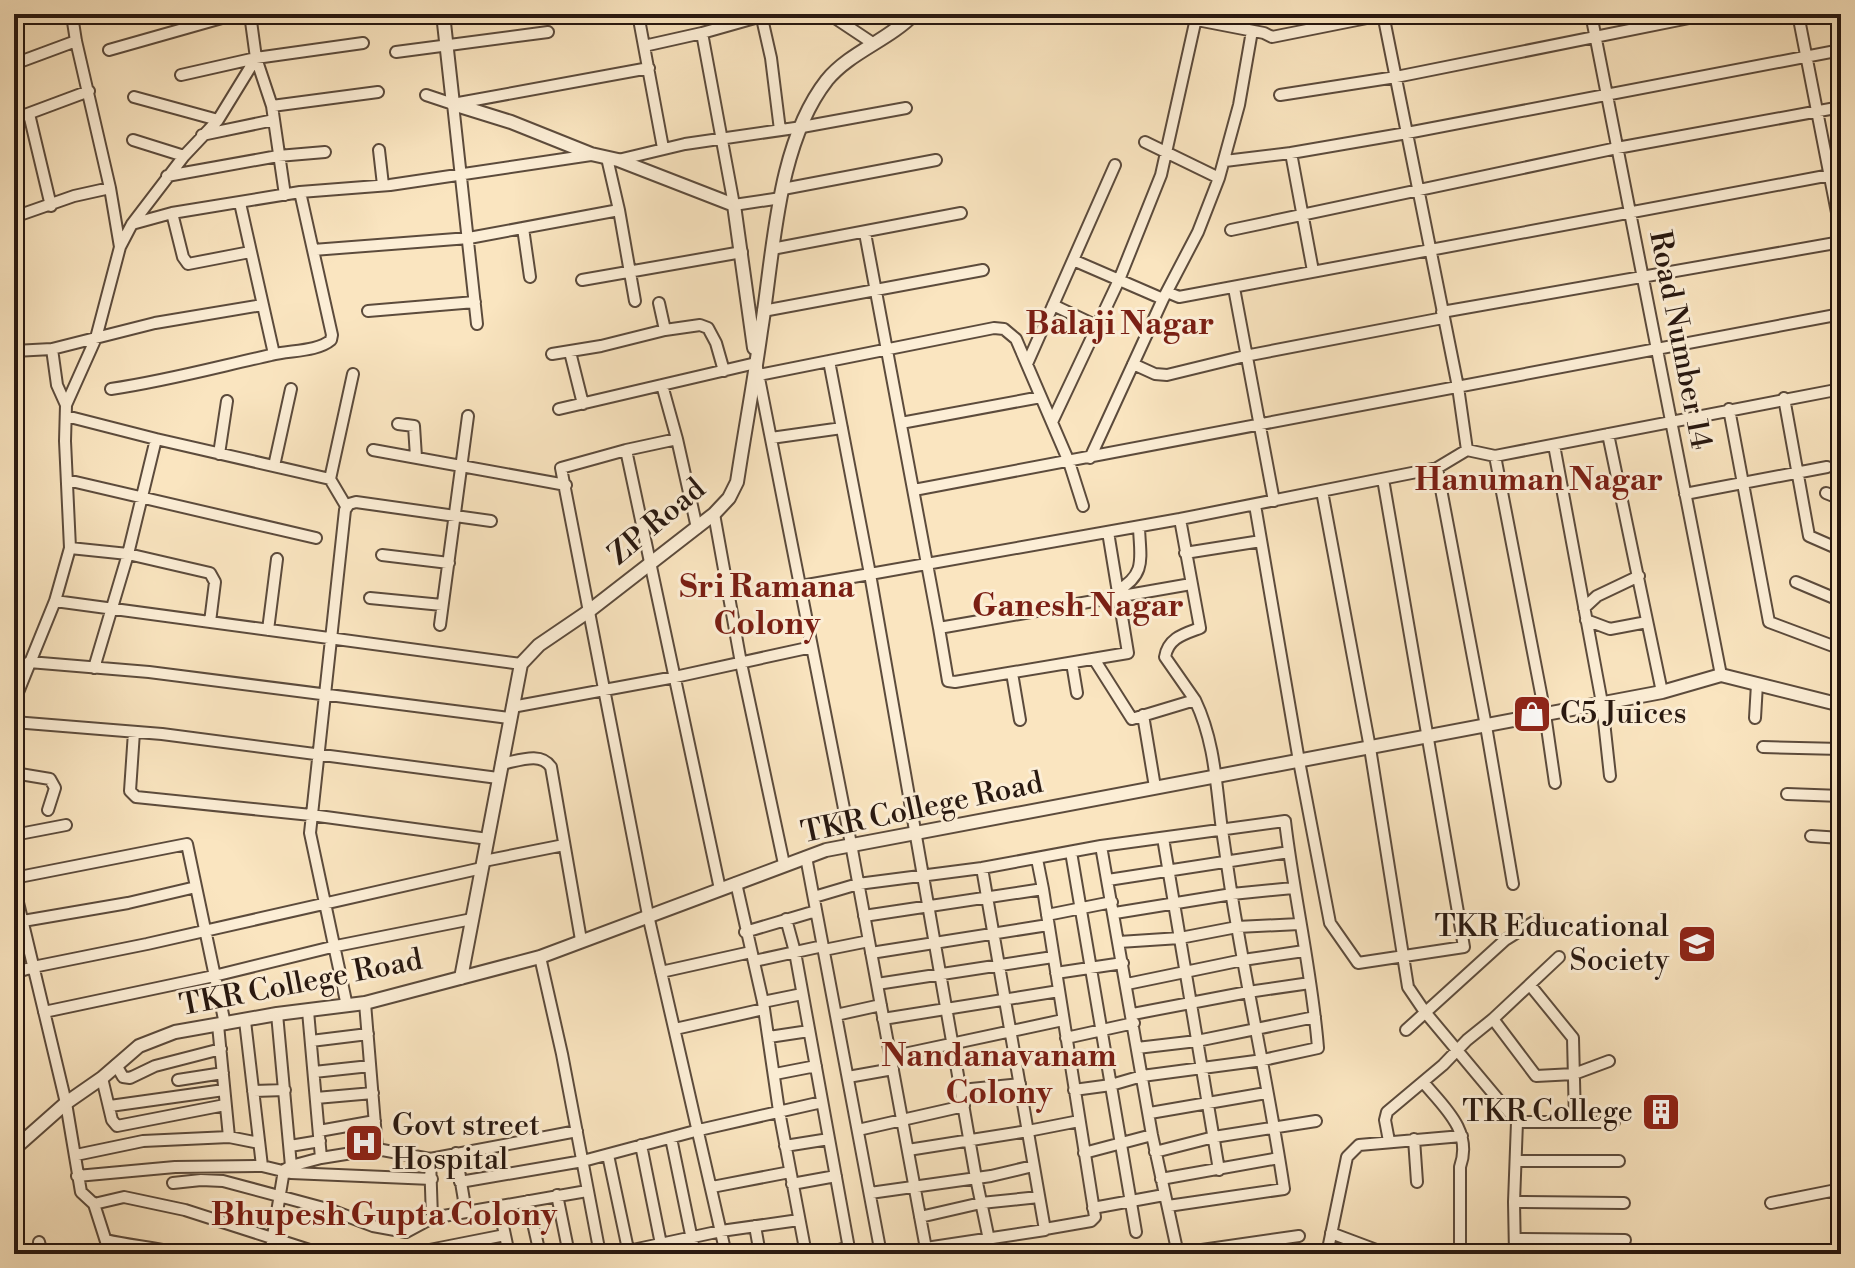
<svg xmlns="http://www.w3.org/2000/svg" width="1855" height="1268" font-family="'Libre Bodoni',serif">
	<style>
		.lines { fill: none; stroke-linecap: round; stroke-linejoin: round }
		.minor-casing { stroke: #5c4b3c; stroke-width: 14 }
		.tertiary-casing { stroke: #5c4b3c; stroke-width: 16 }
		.minor { stroke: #fceed6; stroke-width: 10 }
		.tertiary { stroke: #fceed6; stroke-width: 12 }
		.labels { text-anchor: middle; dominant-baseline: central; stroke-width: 6; stroke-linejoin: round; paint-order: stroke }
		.street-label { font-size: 30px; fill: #281810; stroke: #fceed6 }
		.poi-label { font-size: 30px; fill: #281810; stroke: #fceed6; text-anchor: start }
		.neighbourhood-label { font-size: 32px; font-weight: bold; fill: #7a1f14; stroke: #fceed6 }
	</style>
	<rect width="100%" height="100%" fill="#fae5c0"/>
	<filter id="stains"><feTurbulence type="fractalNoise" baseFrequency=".0025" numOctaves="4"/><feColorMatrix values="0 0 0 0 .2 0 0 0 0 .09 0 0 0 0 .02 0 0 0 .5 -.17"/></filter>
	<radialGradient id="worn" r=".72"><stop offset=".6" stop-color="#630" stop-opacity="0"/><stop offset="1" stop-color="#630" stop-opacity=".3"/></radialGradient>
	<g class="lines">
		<defs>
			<path id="minor" d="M74 14 73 22 76 41 110 188 120 247
				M250 14 256 58 272 106 285 195
				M638 14 663 148
				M761 14 771 58 780 130
				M829 14 874 44
				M1187 14 1197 20 1264 33 1272 37 1387 14
				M1383 14 1458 387 1467 450
				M1591 14 1721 675
				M1798 14 1841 233
				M762 16 702 33 734 205 781 198
				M1033 18V14
				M644 46 702 33
				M109 50 236 14
				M396 52 548 32
				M14 64 76 41
				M181 75 256 58 363 43
				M426 95 453 104 649 68
				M1280 95 1396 77 1709 14
				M134 97 218 120
				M453 104 477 324
				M272 106 378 92
				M29 114 51 206
				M14 119 89 91
				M202 135 274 120
				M133 140 184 156
				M1145 142 1219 178
				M379 150 383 185
				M1291 153 1313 271
				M607 158 619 210 635 301
				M618 160 685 144 802 127 906 108
				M1225 161 1291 153 1407 133 1841 50
				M167 176 278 156 325 152
				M783 189 936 160
				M300 192 390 185 591 155
				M240 203 274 354
				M172 213 183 257 188 264 250 252
				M14 217 74 196 110 188
				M523 228 530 277
				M1231 230 1617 148 1841 107
				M865 233 939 628
				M772 249 961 213
				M313 250 469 238 619 210
				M1073 260 1163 299
				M582 280 742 252
				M1234 288 1274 501
				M1167 292 1179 297 1841 173
				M1053 305 1097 326
				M368 311 475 302
				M763 311 983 270
				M1442 312 1841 242
				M665 330 700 325 708 328 716 343 724 371
				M14 351 52 349 155 323 262 305
				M570 352 583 404
				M552 354 601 346 665 330 659 303
				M829 361 870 574 1180 519 1437 468 1467 450 1495 456 1841 389
				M1027 364 1115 165
				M1133 364 1155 374 1167 375 1245 356 1443 318
				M759 375 994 328 1004 329 1016 339 1069 462 1083 506
				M662 385 677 439
				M111 389C166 381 217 367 271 355 289 350 317 352 331 340L332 335 300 192 172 213 132 224
				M1784 398 1809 536 1841 550
				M66 405 96 338 120 247 132 224 184 156 218 120 256 58
				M559 409 756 363 851 844 927 1254
				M1729 409 1769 622 1841 649
				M66 416 156 439 128 554 70 548
				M1052 422 1119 280 1161 175 1197 14
				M901 423 1041 397
				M398 424 414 426 416 457
				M1608 434 1662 692
				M771 438 842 428
				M156 439 330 479 353 374
				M1554 445 1602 703 1610 776
				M373 450 566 485
				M626 450 720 889
				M219 454 227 401
				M1495 456 1545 714 1555 783
				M1090 458 1163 299 1198 232 1219 178 1239 105 1252 31
				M274 466 291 389
				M1437 468 1486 726 1513 884
				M330 479 346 506
				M67 480 316 538
				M914 490 1841 314
				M1322 491 1370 748 1408 987 1425 1012 1517 1122 1514 1202 1515 1254
				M1826 493 1841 499
				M1685 494 1827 467
				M1255 505 1299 761 1330 923 1358 963 1464 947 1383 479
				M714 514 741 663 784 864
				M1180 519 1200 628C1184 634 1168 638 1165 657L1195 700
				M697 528 677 439 626 450 561 468 648 915 726 1254
				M1108 532 1128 653 955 682 948 681 939 628 1191 584
				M1185 553 1261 541
				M382 555 449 563
				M1796 582 1841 601
				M801 586 870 574 976 1178 992 1254
				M1117 591C1147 574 1140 558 1139 527
				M370 598 442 605
				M55 601 521 664
				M1584 608 1597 596 1639 576
				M1586 620 1610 629 1647 622
				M440 625 468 416
				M268 630 277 559
				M1094 659 1132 719 1195 700C1215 742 1216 785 1222 830 1227 862 1231 895 1237 926 1252 1014 1271 1101 1284 1189L1168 1206
				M29 662 149 672 509 718
				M1072 663 1077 693
				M94 668 128 554 210 573 215 582 210 622
				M1012 673 1020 720
				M14 702 55 601 70 548 65 441 66 405 57 385 52 349
				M512 707 675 677 812 647
				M1143 715 1155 787
				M1755 718 1757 684
				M14 722 162 734 498 778
				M134 732 130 791 136 797 311 815 488 839
				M1763 747 1841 749
				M501 764C518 761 541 751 551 767L581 940
				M14 773 50 779 55 788 48 810
				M1787 794 1841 796
				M14 835 66 825
				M1811 836 1841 838
				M1163 838 1219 1170
				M1101 846 1152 1135 1178 1254
				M1071 852 1136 1232
				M806 857 881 1254
				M484 861 564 845
				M14 878 187 844 225 1024
				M1108 880 1289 852
				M736 883 763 1002 779 1111 806 1254
				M14 886 66 1103 81 1192 94 1204 110 1254
				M1043 889 1095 1217 1091 1221 1045 1229
				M814 897 858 884 982 868 1101 846 1285 821C1294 897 1312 972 1318 1048L1263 1060 1142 1076 1111 1085 1074 1090
				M1115 913 1232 894 1293 888
				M1047 915 1112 902
				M864 916 1043 889 1037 859
				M786 919 795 952 850 1254
				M23 921 128 903 196 887
				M745 932 816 911
				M1119 942 1180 938 1237 927 1299 924
				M824 950 869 941
				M871 953 1048 925
				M540 957 562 1054 600 1254
				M754 961 823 946
				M661 972 751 952
				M14 973 33 967 147 944 482 868
				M1056 973 1123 963
				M877 984 1053 957
				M1127 984 1243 960 1304 951
				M1530 985 1573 1038 1575 1121
				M763 1002 802 994
				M365 1003 377 1149
				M347 1006 310 833 345 510 349 504 356 502 491 521
				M308 1011 321 1158
				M44 1012 214 976 336 946 472 919
				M1133 1014 1248 992 1310 983
				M836 1015 881 1005
				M883 1019 1059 991
				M1493 1019 1536 1076 1574 1074 1609 1061
				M245 1021 262 1166
				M218 1025 229 1137
				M675 1029 764 1009
				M1406 1030 1505 940 1537 920
				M769 1037 809 1031
				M1066 1038 1134 1023
				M311 1041 368 1034
				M1137 1048 1197 1041 1315 1017
				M890 1057 1063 1020
				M116 1065 123 1077 130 1078 155 1066 221 1049
				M314 1072 370 1066
				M775 1074 816 1066
				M848 1077 893 1069
				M102 1078 112 1120 117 1126 225 1105
				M178 1080 223 1073
				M1423 1082C1444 1107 1473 1131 1460 1167V1254
				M961 1090 1020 1084
				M253 1091 285 1090
				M316 1098 373 1093
				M110 1106 224 1090
				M1150 1113 1266 1093
				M1517 1122H1614
				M858 1130 964 1106
				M319 1131 375 1121
				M671 1138 695 1254
				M1414 1139 1417 1182
				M1389 1141 1385 1120 1387 1112 1443 1065 1467 1040 1493 1019 1559 957
				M641 1145 663 1254
				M290 1146 320 1141
				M785 1146 829 1139
				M908 1150 1028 1131 1079 1121
				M1155 1152 1214 1137 1316 1121
				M456 1153 466 1212
				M1084 1153 1152 1135
				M76 1155 143 1141 229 1137 259 1143
				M608 1155 629 1254
				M430 1159 432 1218
				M1516 1161H1619
				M291 1166 321 1158 377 1149 430 1159 577 1131
				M77 1176 175 1167 262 1166 291 1173 432 1179
				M1161 1179 1279 1158
				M460 1182 583 1161 699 1130 822 1102
				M173 1183 201 1180 223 1181 331 1210 373 1226 406 1232 432 1218 587 1191
				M792 1184 836 1176
				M712 1187 790 1172
				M1836 1190 1841 1232
				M870 1193 991 1176 1033 1166
				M557 1195 569 1254
				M528 1201 540 1254
				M1514 1202 1624 1203
				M1771 1203 1841 1189
				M94 1204 124 1197 185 1210 322 1254
				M499 1207 509 1254
				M1093 1208 1164 1195
				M920 1217 981 1203 1039 1197
				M755 1226 760 1254
				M1331 1233 1387 1254
				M1515 1239 1625 1240
				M106 1240C131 1246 156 1247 181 1254
				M39 1242 42 1254
				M926 1248 1045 1230 982 868
				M628 1251 721 1231 799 1220
				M270 1254 284 1170 291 1166 277 1014
				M409 1254 505 1235
				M782 1254 805 1249
				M826 1254 849 1247
				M1174 1254 1299 1236
				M1327 1254 1347 1157 1359 1145 1462 1136
				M1826 1254 1841 1252"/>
			<path id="tertiary" d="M443 14 453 104 511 122 591 154 618 160 734 205 754 348
				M461 978 521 664 539 645 589 611 714 514 729 498 737 482 740 463C747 419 755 375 761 331 774 253 776 145 827 80 850 52 889 40 914 14
				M14 1149 66 1103 102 1078 139 1046 175 1032 277 1014 365 1003 540 957 826 850 1662 692 1721 675 1841 705"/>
		</defs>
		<use href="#minor" class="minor-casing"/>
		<use href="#tertiary" class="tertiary-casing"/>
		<use href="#minor" class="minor"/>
		<use href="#tertiary" class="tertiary"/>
	</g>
	<defs>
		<symbol id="shop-square" viewBox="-11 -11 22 22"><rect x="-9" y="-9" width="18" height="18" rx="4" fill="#8f2418" stroke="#fceed6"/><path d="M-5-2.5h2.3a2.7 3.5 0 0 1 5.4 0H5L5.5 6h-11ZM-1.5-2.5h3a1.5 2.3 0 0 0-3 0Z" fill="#fff"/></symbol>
		<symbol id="university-square" viewBox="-11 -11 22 22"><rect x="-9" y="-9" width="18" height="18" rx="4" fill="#8f2418" stroke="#fceed6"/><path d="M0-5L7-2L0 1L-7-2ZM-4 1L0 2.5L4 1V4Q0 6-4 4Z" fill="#fff"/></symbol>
		<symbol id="building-square" viewBox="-11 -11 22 22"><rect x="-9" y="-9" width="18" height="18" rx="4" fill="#8f2418" stroke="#fceed6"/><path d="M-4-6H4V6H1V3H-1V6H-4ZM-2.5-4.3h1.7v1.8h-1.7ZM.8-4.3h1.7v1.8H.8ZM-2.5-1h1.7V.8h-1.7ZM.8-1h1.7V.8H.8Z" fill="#fff"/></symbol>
		<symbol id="hospital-square" viewBox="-11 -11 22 22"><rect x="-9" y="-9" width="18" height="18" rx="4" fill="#8f2418" stroke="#fceed6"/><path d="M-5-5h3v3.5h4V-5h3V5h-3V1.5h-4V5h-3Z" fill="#fff"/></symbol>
	</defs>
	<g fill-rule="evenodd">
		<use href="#shop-square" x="1510" y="692" width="44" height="44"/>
		<use href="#university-square" x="1675" y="922" width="44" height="44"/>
		<use href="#building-square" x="1639" y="1090" width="44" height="44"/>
		<use href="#hospital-square" x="342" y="1121" width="44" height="44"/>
	</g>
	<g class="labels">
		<g class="street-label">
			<text transform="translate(1680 340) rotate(79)">Road Number 14</text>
			<text transform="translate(657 522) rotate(-40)">ZP Road</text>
			<text transform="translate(922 808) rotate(-12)">TKR College Road</text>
			<text transform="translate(301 983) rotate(-11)">TKR College Road</text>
		</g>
		<g class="poi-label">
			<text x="1560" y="714">C5 Juices</text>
			<text x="1669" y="927" text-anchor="end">TKR Educational<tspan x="1669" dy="34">Society</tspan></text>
			<text x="1633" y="1112" text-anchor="end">TKR College</text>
			<text x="392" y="1126">Govt street<tspan x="392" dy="34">Hospital</tspan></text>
		</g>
		<g class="neighbourhood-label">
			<text x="1120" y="324">Balaji Nagar</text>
			<text x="1539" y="480">Hanuman Nagar</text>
			<text x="767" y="587">Sri Ramana<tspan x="767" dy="37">Colony</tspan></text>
			<text x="1078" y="606">Ganesh Nagar</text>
			<text x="999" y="1056">Nandanavanam<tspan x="999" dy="37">Colony</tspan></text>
			<text x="384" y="1215">Bhupesh Gupta Colony</text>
		</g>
	</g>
	<rect width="1855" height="1268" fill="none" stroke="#fae5c0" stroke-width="48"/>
	<rect x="16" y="16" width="1823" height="1236" fill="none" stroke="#281810" stroke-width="4"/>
	<rect x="24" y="24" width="1807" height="1220" fill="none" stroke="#281810" stroke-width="2"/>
	<rect width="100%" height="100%" filter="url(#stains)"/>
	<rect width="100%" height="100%" fill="url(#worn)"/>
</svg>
